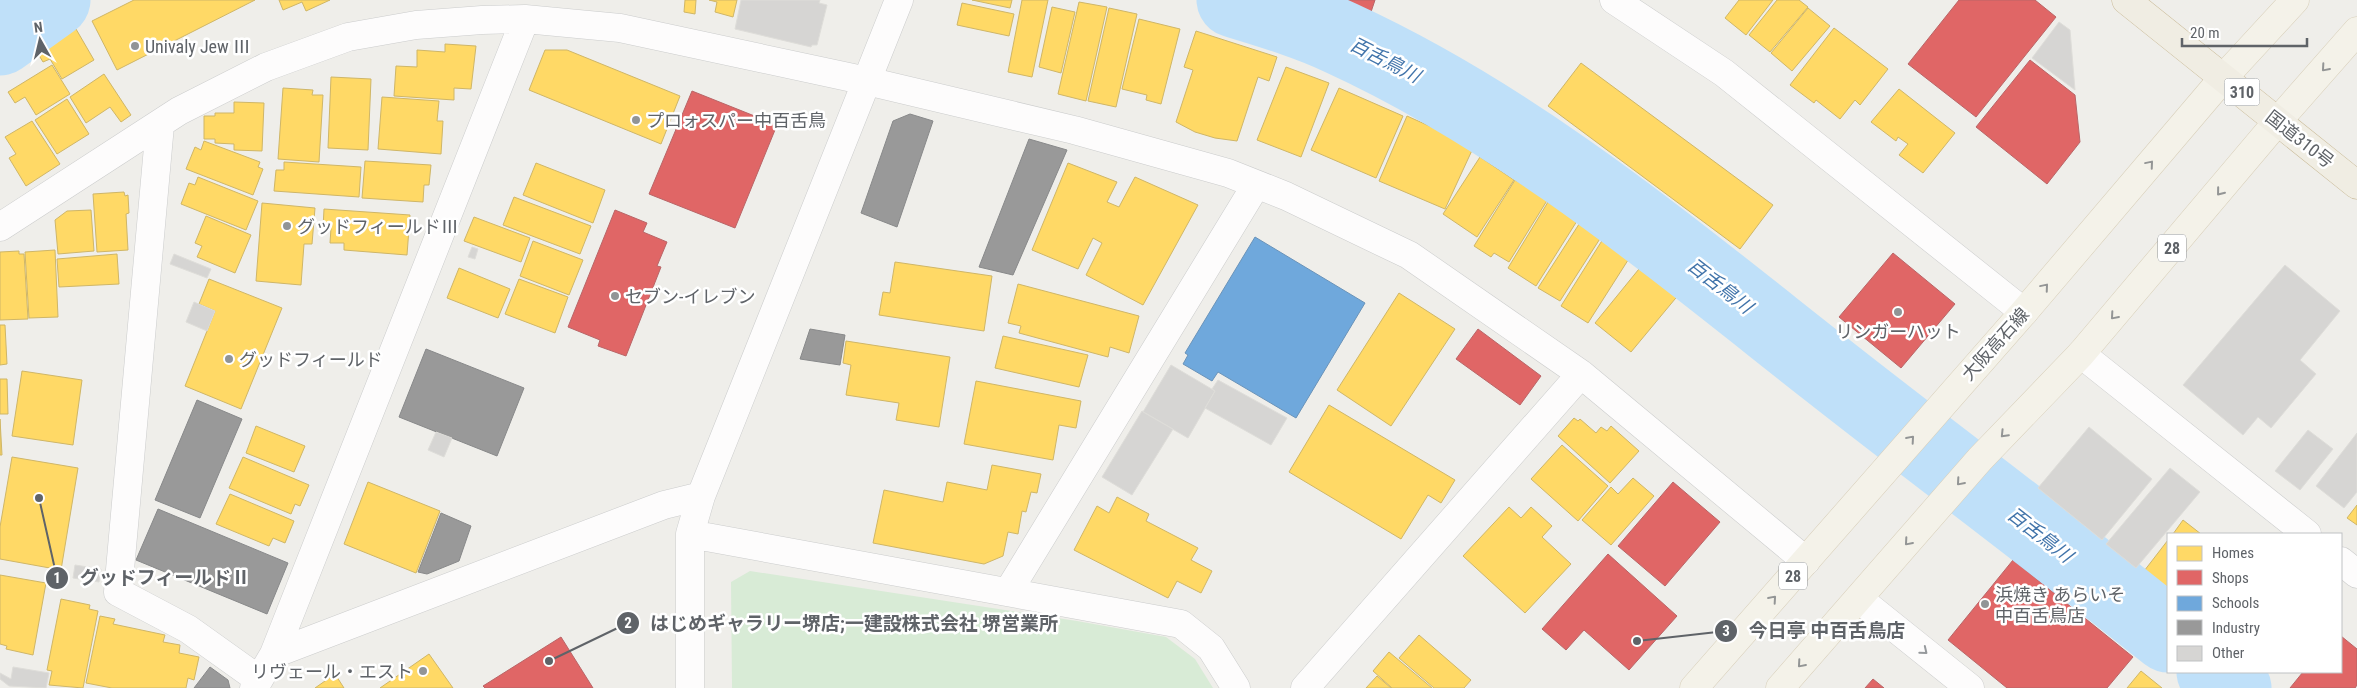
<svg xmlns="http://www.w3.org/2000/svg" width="2357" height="688" font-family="'Roboto Condensed','Noto Sans JP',sans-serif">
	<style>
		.green { fill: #d8ebd6 }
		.homes { fill: #ffd966; stroke: #cfb667 }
		.shops { fill: #e06666; stroke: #b96567 }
		.schools { fill: #6fa8dc; stroke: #6a93b9 }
		.industry { fill: #999; stroke: #88898a }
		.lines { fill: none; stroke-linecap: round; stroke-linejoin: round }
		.river { stroke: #bfe0f9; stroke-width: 75 }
		.building { fill: #d6d5d3; stroke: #deddd9 }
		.minor-casing { stroke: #cbcccc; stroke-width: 29 }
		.major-casing { stroke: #d7ceb8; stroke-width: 29 }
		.highway-casing { stroke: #c8b996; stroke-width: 29 }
		.minor { stroke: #fdfcfc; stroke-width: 28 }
		.major { stroke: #f4f2e9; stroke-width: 28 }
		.highway { stroke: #f0ede3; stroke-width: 28 }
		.oneway { stroke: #939595 }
		.oneway2 { stroke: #96999c }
		.poi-dot { fill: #919496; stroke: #fff; stroke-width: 2 }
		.labels { text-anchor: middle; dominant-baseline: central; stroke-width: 5; stroke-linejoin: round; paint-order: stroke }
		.shield { fill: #fff; stroke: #8f9295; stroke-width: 1 }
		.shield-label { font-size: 16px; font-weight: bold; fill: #5f6368 }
		.poi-label { font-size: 18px; fill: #5f6368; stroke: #fff; text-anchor: start }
		.street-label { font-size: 18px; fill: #5f6368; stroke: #fff }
		.water-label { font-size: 19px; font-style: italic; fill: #4174aa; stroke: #fff }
		.leader { fill: none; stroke: #5f6368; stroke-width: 2 }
		.callout-dot { fill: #5f6368; stroke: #fff; stroke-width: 2 }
		.mark-label { font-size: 15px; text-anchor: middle; font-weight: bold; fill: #fff }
		.callout-label { font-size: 19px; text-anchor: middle; font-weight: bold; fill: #5f6368; stroke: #fff; stroke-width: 5; stroke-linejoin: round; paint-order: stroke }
	</style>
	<rect width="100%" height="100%" fill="#efeeea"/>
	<path class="green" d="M750 571 1077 621 1166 637 1195 659 1213 688H732L731 582Z"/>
	<path class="homes" d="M134 0H255L117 70 92 21Z
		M279 0H330L306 11 302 2 283 10Z
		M685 0H696L695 14 684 12Z
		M709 0H737L733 17 715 12 717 2Z
		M972 0H1012L1010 8Z
		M1022 0H1048L1032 77 1008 72Z
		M1739 0H1773L1746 35 1725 18Z
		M1777 0H1799L1808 7 1770 52 1749 35Z
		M1079 2 1107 7 1086 101 1058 94Z
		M962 3 1014 14 1009 36 957 25Z
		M1052 7 1075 12 1061 73 1039 67Z
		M1109 8 1137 14 1116 107 1088 101Z
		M1808 8 1830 26 1792 71 1771 53Z
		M1139 19 1180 29 1161 104 1146 100 1147 95 1122 89Z
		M1834 28 1888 69 1860 105 1855 100 1840 119 1816 100 1814 103 1790 85Z
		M76 29 94 60 62 79 50 59 43 62 37 52Z
		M1196 31 1277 57 1269 81 1258 77 1237 141 1215 138 1195 132 1176 122 1193 70 1184 67Z
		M445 44 476 46 471 89 454 88V100L394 96 396 66 417 67V50L445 52Z
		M545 50H567L680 96 661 144 529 90Z
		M1581 63 1773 205 1740 249 1548 106Z
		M52 65 70 94 36 115 25 97 15 103 8 92Z
		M1286 67 1329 83 1301 157 1257 140Z
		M104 74 131 115 121 122 110 107 86 123 70 97Z
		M331 77 371 79 368 150 328 148Z
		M283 88 313 90 312 95H323L319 162 278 159Z
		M1339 88 1403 116 1376 178 1311 150Z
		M1899 89 1955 133 1923 173 1899 155 1908 144 1898 137 1896 141 1871 122Z
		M382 97 439 101 437 121H443L441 154 378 149Z
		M67 99 89 134 57 154 35 120Z
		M234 102 264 103 262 151 234 150V144L215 143V139H204V116H215V113H234Z
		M1407 116 1474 146 1445 209 1379 181Z
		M32 121 60 164 26 186 9 158 16 154 5 137Z
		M204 141 260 162 258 167 263 169 253 195 186 169 195 147 201 150Z
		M1480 157 1514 180 1477 237 1443 214Z
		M365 161 431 165 429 185H424L423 202 362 198Z
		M284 162 361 167 359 197 274 191 276 170H284Z
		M536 163 605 190 593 223 523 195Z
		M1068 163 1117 182 1107 202 1119 207 1135 177 1198 205 1143 305 1086 275 1102 243 1093 238 1078 269 1032 250Z
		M198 177 258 201 246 230 181 204 189 183 195 185Z
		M1515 180 1548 199 1509 262 1494 253 1491 257 1474 246Z
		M124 192 125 196 128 195 129 213 126 214 128 250 97 252 93 194Z
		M514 197 591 226 580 254 503 225Z
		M1548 202 1577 221 1536 286 1508 268Z
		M262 203 315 208 312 244H304L301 285 256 281Z
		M324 209 410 215 407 255 344 250V243H330L331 228H323Z
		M91 210 94 251 58 254 55 220 67 211Z
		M206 216 251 235 235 273 197 257 202 246 195 243Z
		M474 217 530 238 521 262 464 241Z
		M1581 221 1603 234 1560 301 1538 288Z
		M1603 239 1630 257 1588 323 1561 306Z
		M533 241 583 260 569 295 520 276Z
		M55 250 58 317 29 318 25 252Z
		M19 251V254H24L28 319 0 320V252Z
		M117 254 119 284 59 287 57 259Z
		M895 262 992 276 984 331 879 315 883 292 890 293Z
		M1643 264 1680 293 1631 352 1595 323Z
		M459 268 510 289 498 318 447 298Z
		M209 279 282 308 241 409 185 386 215 311 199 304Z
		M519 279 568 297 555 333 505 314Z
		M1018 284 1139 316 1129 353 1110 347 1108 357 1019 333 1021 326 1008 323Z
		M1399 293 1455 329 1391 426 1337 390Z
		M0 325H5L7 364 0 365Z
		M1003 336 1088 355 1079 387 995 368Z
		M846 341 950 357 939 427 896 420 899 403 846 395 851 365 843 363Z
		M22 371 82 380 73 445 12 436Z
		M0 379H7L8 414H0Z
		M976 381 1081 401 1076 428 1059 425 1053 460 964 444Z
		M1329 405 1455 480 1441 503 1428 495 1401 539 1289 472Z
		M1574 418 1578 421 1580 419 1596 433 1601 427 1607 431 1611 426 1639 451 1610 483 1558 436Z
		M0 419 2 455H0Z
		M256 426 305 446 294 472 246 453Z
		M1562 445 1608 486 1578 521 1531 479Z
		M12 457 78 468 61 570 0 559V527Z
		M243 457 309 485 300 506 295 504 291 514 229 488Z
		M992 465 1041 474 1037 493 1031 492 1026 512 1022 511 1018 534 1008 532 1003 556 984 564 873 543 884 490 943 502 947 482 987 490Z
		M1633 478 1654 496 1611 545 1582 520 1611 487 1618 494Z
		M368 482 440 511 416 573 344 544Z
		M230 494 294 521 285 543 273 538 269 546 216 524Z
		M1117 497 1149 514 1146 521 1198 548 1191 560 1212 571 1201 593 1177 581 1168 598 1074 550 1097 506 1109 513Z
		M2357 505V525L2347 518Z
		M1509 507 1521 518 1531 507 1552 526 1542 537 1571 564 1525 613 1463 556Z
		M2183 520 2201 534H2173Z
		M2168 540V596L2141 575Z
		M0 575 46 583 33 655 6 649 7 646 0 644Z
		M61 599 90 605 89 609 98 611 83 688 49 685 52 671 47 670Z
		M100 616 115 619 113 624 165 635 163 642 180 645 179 653 199 657 194 680 188 678 186 688H112L86 683Z
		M1419 635 1471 680 1464 688H1434L1399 658Z
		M1389 652 1432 688H1392L1373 671Z
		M429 654 453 688H380Z
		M2141 671 2162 688H2127Z
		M335 674 344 688H315Z
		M1377 676 1391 688H1366Z"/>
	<path class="shops" d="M1316 0H1375L1369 18Z
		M1959 0H2035L2056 17 1976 117 1908 64Z
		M2030 60 2075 95 2080 142 2047 184 1976 127Z
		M692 91 777 125 735 228 649 194Z
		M615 210 647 223 643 232 667 242 657 266 661 267 626 356 598 346 600 340 568 327Z
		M1893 253 1955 304 1901 368 1839 317Z
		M1478 329 1541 376 1520 405 1456 359Z
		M1673 482 1720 522 1665 586 1618 546Z
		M1608 554 1677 616 1629 670 1584 630 1566 650 1542 629Z
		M2013 560 2133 657 2107 688H2007L1948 640Z
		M2341 636 2357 649V685L2355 688H2290L2303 672H2341Z
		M561 637 593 688H485L483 686Z
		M1873 679 1884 688H1865Z"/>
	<path class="schools" d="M1255 237 1365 303 1296 418 1218 372 1212 381 1183 364 1188 355 1185 353Z"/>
	<path class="industry" d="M910 114 933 121 897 227 861 213 893 121Z
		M1029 139 1067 150 1013 275 979 267Z
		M810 329 845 335 840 365 800 359Z
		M426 349 524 388 497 456 399 417Z
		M197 400 242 419 200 518 155 500Z
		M158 509 288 563 267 614 136 560Z
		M441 513 471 526 459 561 427 574 418 572Z
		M210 667 228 680 230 688H194Z"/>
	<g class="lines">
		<path class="river" d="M1234 0C1270 11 1307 22 1341 38 1520 120 1672 248 1826 369 1939 458 2056 544 2168 635
			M0 38 53 0
			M2214 672 2234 688"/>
	</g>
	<path class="building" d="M741 0H820L819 3 827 5 817 45H812L811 47 735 29Z
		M2059 22 2070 30 2075 90 2032 58Z
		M472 247 478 249 475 259 468 257Z
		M174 254 211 269 207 278 170 264Z
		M2285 265 2340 311 2300 360 2316 374 2271 428 2258 417 2243 435 2183 385Z
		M194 302 215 311 207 331 186 322Z
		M1171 365 1215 391 1188 438 1143 412Z
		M1218 380 1287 418 1271 445 1205 408 1215 391 1212 389Z
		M1142 411 1173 429 1132 495 1102 477Z
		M2089 427 2152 479 2102 540 2038 488Z
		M2308 430 2333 449 2300 490 2275 471Z
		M436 432 452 438 444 457 428 450Z
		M2357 433V492L2344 508 2316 486Z
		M2170 468 2200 492 2136 568 2106 544Z
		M75 565 101 569 99 582 73 578Z
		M13 667 49 673 46 688 9 686 0 679V673L11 679Z"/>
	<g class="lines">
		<defs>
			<path id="minor" d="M1614 0 1724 73 2024 312
				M160 125 118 592 188 629 258 679
				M0 227 179 111 266 67 348 37 416 25 482 20 525 19 620 28 867 81 1074 130 1228 173 1286 196 1409 255 1581 374 1806 561
				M2081 354 2307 534
				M690 534 1181 624 1211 648 1236 688
				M2341 561 2357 574
				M1008 592 1256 185
				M1859 599 1970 688
				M274 654 664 505 701 496
				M254 688 274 654 525 19
				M690 688V534L701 496 899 0
				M1305 688 1581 374"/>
			<path id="major" d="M1694 688 2024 312 2224 77 2295 0
				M1780 688 1980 459 2081 354 2277 122 2357 31"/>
			<path id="highway" d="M2126 0 2357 185"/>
		</defs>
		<use href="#minor" class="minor-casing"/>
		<use href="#major" class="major-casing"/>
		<use href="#highway" class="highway-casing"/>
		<use href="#minor" class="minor"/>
		<use href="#major" class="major"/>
		<use href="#highway" class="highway"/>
	</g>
	<defs><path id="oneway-chevron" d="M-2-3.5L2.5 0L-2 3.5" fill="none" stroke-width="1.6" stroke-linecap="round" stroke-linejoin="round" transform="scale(1.25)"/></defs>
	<g class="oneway">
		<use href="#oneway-chevron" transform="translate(2325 68) rotate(131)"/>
		<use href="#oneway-chevron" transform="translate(2150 164) rotate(-50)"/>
		<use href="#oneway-chevron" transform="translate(2220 192) rotate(129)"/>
		<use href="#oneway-chevron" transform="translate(2045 287) rotate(-50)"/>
		<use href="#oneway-chevron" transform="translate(2114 316) rotate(131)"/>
		<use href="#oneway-chevron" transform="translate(2004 434) rotate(134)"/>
		<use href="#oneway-chevron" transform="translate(1911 439) rotate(-49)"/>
		<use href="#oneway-chevron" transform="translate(1960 482) rotate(131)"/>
		<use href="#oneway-chevron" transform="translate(1908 542) rotate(131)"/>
		<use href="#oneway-chevron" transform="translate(1773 599) rotate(-49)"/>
		<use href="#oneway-chevron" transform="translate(1801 664) rotate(131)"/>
	</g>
	<use class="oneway2" href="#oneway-chevron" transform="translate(1924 651) rotate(39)"/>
	<g class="poi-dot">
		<circle cx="135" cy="46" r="5"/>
		<circle cx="636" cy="120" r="5"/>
		<circle cx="287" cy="226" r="5"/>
		<circle cx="615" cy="296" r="5"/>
		<circle cx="1898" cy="312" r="5"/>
		<circle cx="229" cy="359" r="5"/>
		<circle cx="1985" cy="604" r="5"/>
		<circle cx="423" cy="671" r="5"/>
	</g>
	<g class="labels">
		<g class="shield">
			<rect x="2224.5" y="78.5" width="35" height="27" rx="4"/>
			<rect x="2158" y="234.5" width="28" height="27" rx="4"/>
			<rect x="1779" y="562.5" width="28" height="27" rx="4"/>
		</g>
		<g class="shield-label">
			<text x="2242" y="92">310</text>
			<text x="2172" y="248">28</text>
			<text x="1793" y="576">28</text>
		</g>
		<g class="poi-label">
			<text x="145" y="46">Univaly Jew Ⅲ</text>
			<text x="646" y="120">プロォスパー中百舌鳥</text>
			<text x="297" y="226">グッドフィールドⅢ</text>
			<text x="625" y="296">セブン-イレブン</text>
			<text x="1898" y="331" text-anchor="middle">リンガーハット</text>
			<text x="239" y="359">グッドフィールド</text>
			<text x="1995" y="594">浜焼き あらいそ<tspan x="1995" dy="21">中百舌鳥店</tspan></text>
			<text x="413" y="671" text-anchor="end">リヴェール・エスト</text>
		</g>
		<g class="street-label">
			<text transform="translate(2300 139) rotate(38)">国道310号</text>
			<text transform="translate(1995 344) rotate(-48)">大阪高石線</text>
		</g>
		<g class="water-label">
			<text transform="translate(1385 60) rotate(27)">百舌鳥川</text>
			<text transform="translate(1720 286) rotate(38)">百舌鳥川</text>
			<text transform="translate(2040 535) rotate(38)">百舌鳥川</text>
		</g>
	</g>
	<path class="leader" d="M39 498L57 578M549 661L628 623M1637 641L1726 631"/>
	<g class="callout-dot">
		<circle cx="39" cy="498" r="5"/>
		<circle cx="549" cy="661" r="5"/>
		<circle cx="1637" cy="641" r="5"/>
		<circle cx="57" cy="578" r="12"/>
		<circle cx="628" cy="623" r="12"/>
		<circle cx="1726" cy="631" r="12"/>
	</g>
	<g class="mark-label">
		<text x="57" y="583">1</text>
		<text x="628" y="628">2</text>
		<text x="1726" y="636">3</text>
	</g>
	<g class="callout-label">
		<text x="165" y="584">グッドフィールドⅡ</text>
		<text x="854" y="630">はじめギャラリー堺店;一建設株式会社 堺営業所</text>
		<text x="1827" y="637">今日亭 中百舌鳥店</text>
	</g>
	<rect x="2167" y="533" width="175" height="140" fill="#ffffff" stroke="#bfc1c3"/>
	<rect x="2177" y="546" width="25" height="15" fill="#ffd966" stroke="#bfc1c3"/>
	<text x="2212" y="558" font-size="15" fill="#5f6368">Homes</text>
	<rect x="2177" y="570" width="25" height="15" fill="#e06666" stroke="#bfc1c3"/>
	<text x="2212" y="583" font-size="15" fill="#5f6368">Shops</text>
	<rect x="2177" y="596" width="25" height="15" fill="#6fa8dc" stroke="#bfc1c3"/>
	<text x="2212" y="608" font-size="15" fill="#5f6368">Schools</text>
	<rect x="2177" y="620" width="25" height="15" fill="#999999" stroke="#bfc1c3"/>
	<text x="2212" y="633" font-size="15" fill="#5f6368">Industry</text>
	<rect x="2177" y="646" width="25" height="15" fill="#d6d5d3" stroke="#bfc1c3"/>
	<text x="2212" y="658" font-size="15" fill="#5f6368">Other</text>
	<g transform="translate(40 40) rotate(352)" stroke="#ffffff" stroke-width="4" paint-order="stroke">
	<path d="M0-4L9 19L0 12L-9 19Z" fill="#5f6368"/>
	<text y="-8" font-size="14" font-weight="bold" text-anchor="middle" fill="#5f6368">N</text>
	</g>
	<path d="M2182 38v8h125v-8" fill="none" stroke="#5f6368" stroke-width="2.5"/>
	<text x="2190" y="38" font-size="15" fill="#5f6368" stroke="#ffffff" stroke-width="4" paint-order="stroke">20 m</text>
</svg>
